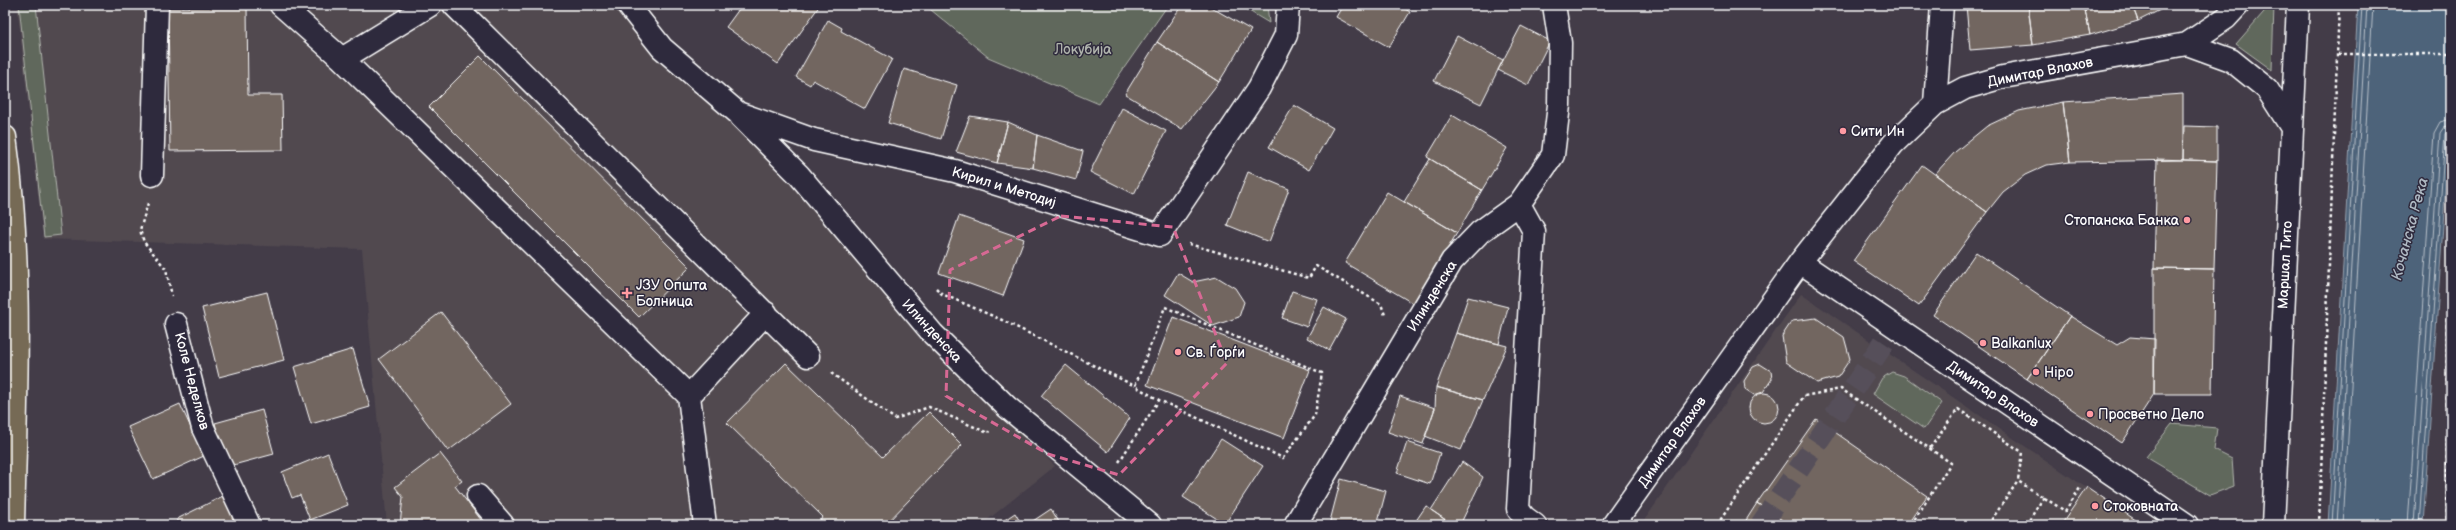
<svg xmlns="http://www.w3.org/2000/svg" width="2456" height="530" font-family="'Balsamiq Sans',sans-serif">
	<style>
		.built { fill: #514950 }
		.green { fill: #61685b; stroke: #b0b4ad }
		.water { fill: #4e637a; stroke: #95a1af }
		.lines { fill: none; stroke-linecap: round; stroke-linejoin: round }
		.shore { stroke: #b8c1ca; stroke-width: 1 }
		.building { fill: #726661; stroke: #fff }
		.minor-tunnel { stroke: #56505a; stroke-width: 22; stroke-dasharray: 22 11; stroke-linecap: butt }
		.minor-casing { stroke: #fff; stroke-width: 25 }
		.major-casing { stroke: #fff; stroke-width: 25 }
		.path { stroke: #fff; stroke-width: 2.5; stroke-dasharray: 3 3; stroke-linecap: butt }
		.minor { stroke: #2f2a3d; stroke-width: 22 }
		.major { stroke: #766a55; stroke-width: 22 }
		.marked { fill: none; stroke: #d76994; stroke-width: 3; stroke-dasharray: 8 5; stroke-linejoin: round }
		.poi-dot { fill: #ff9aa2; stroke: #2f2a3d; stroke-width: 1.5 }
		.labels { text-anchor: middle; dominant-baseline: central; stroke-width: 3; stroke-linejoin: round; paint-order: stroke }
		.park-label { font-size: 14px; fill: #b0b4ad; stroke: #2f2a3d }
		.street-label { font-size: 14px; fill: #fff; stroke: #2f2a3d }
		.poi-label { font-size: 14px; fill: #fff; stroke: #2f2a3d; text-anchor: start }
		.water-label { font-size: 15px; font-style: italic; fill: #afb9c3; stroke: #2f2a3d }
	</style>
	<rect width="100%" height="100%" fill="#433c48"/>
	<filter id="ink" filterUnits="userSpaceOnUse"><feTurbulence type="fractalNoise" baseFrequency=".025" numOctaves="2"/><feDisplacementMap in="SourceGraphic" scale="8" xChannelSelector="R" yChannelSelector="G"/><feConvolveMatrix kernelMatrix="1 2 1 2 8 2 1 2 1" color-interpolation-filters="sRGB"/></filter>
	<g filter="url(#ink)">
		<path class="built" d="M17 5H620L745 130 926 337 1055 466 981 525H387L362 249 43 239Z
			M1801 294 2141 525H1641Z"/>
		<path class="green" d="M19 5H36L61 235 44 237Z
			M925 5H1168L1099 104 988 57Z
			M1239 5H1267L1269 23Z
			M2270 5H2274L2272 70 2236 44Z
			M1892 372 1904 376 1942 403 1924 429 1873 394 1882 378Z
			M2172 424 2217 428 2214 450 2232 459 2234 486 2210 495 2146 457Z"/>
		<path class="water" d="M2358 5H2451V105L2423 525H2328Z"/>
		<g class="lines">
			<path class="shore" d="M2332 525 2362 5
				M2337 525 2367 5
				M2343 525 2373 5
				M2408 525 2434 133 2440 122 2451 119
				M2414 525 2440 133 2444 127 2451 125
				M2419 525 2445 134 2447 131 2451 130"/>
		</g>
		<path class="building" d="M742 5H820L778 64 726 27Z
			M1182 5H1207L1251 30 1219 82 1157 42Z
			M1343 5H1403L1402 7 1410 12 1389 47 1336 17Z
			M1966 5H2028L2033 45 1970 50Z
			M2028 5H2084L2090 35 2033 45Z
			M2084 5H2132L2138 21 2090 35Z
			M2132 5H2170L2138 21Z
			M247 7 248 95H282L283 150 170 151 168 8Z
			M828 20 842 28 841 31 892 59 865 109 813 80 810 85 796 77Z
			M1521 26 1550 41 1528 85 1498 70Z
			M1457 36 1503 60 1481 104 1434 81Z
			M1157 42 1219 82 1182 129 1125 94Z
			M480 56 690 267 639 317 429 107Z
			M904 69 957 85 941 139 888 123Z
			M2183 94V160L2070 162 2063 102Z
			M2063 102 2070 162 2047 165 2025 175 2003 192 1987 212 1935 174 1955 152 1987 126 2019 111Z
			M1294 105 1333 128 1309 170 1269 147Z
			M1122 108 1166 131 1134 194 1090 172Z
			M1452 115 1507 148 1482 190 1427 157Z
			M970 116 1008 122 997 163 956 152Z
			M1008 122 1037 135 1033 168 997 163Z
			M2184 126 2217 127V161L2183 160Z
			M1037 135 1083 151 1076 180 1033 168Z
			M1430 159 1482 190 1457 233 1404 202Z
			M2157 159 2217 161 2214 269 2154 268Z
			M1922 165 1987 212 1919 306 1853 261Z
			M1248 172 1289 189 1269 242 1227 225Z
			M1387 192 1457 233 1414 304 1345 263Z
			M959 216 1024 239 1003 296 939 273Z
			M1976 252 2070 316 2027 379 1933 315Z
			M2154 268 2214 269 2212 394H2154Z
			M1178 273 1193 282 1217 277 1235 288 1244 302 1239 317 1213 326 1165 295Z
			M1292 291 1317 299 1307 327 1282 318Z
			M267 292 284 360 219 377 202 308Z
			M1468 297 1508 307 1499 344 1456 333Z
			M1324 307 1346 319 1329 350 1307 338Z
			M441 312 511 404 448 451 379 359Z
			M2070 316 2117 345 2130 337 2155 339 2154 394 2122 443 2027 379Z
			M1173 317 1310 370 1284 438 1147 385Z
			M1816 318 1844 337 1850 359 1838 377 1817 383 1786 362 1782 336 1792 321Z
			M1456 333 1507 346 1483 400 1436 387Z
			M353 349 370 407 311 424 294 367Z
			M786 363 883 457 929 412 962 445 885 525H816L823 517 727 423Z
			M1760 364 1771 371 1772 379 1763 392 1754 395 1745 389 1744 381 1753 367Z
			M1066 365 1130 418 1108 452 1041 396Z
			M1436 387 1483 400 1461 450 1425 436 1435 408Z
			M1749 408a15 15 0 1 1 30 0a15 15 0 1 1-30 0Z
			M1400 396 1435 408 1423 444 1388 432Z
			M180 404 204 456 153 479 128 427Z
			M262 410 274 454 226 467 215 423Z
			M1816 419 1927 496 1907 525H1789L1757 503Z
			M1221 439 1263 466 1225 524 1183 497Z
			M1407 442 1440 453 1430 484 1397 473Z
			M328 453 348 505 310 520 300 495 292 498 282 472Z
			M440 453 462 481 455 486 485 525H400L403 497 395 487Z
			M1462 462 1483 477 1460 525H1453L1431 510Z
			M1341 479 1386 491 1377 525H1329Z
			M2087 487 2143 525H2061Z
			M225 495 241 525H180L177 519Z
			M1757 503 1789 525H1743Z
			M1426 506 1431 510 1453 525H1413Z
			M1051 509 1061 525H1027Z
			M1015 513 1022 525H997Z"/>
		<g class="lines">
			<path class="minor-tunnel" d="M1761 525 1894 328"/>
			<defs>
				<path id="minor" d="M281 5 342 59 689 396 705 525
					M454 5 808 356
					M628 5 662 48 738 113 814 140 955 171 1160 235 1259 88 1286 35 1288 5
					M2187 44 2231 60 2267 89 2292 128
					M342 59 430 5
					M1935 104 1942 5
					M741 117 799 175 933 334 1007 407 1150 525
					M152 175 157 5
					M1519 204 1534 231 1518 509 1524 517 1535 525
					M1800 262 2187 525
					M176 324 203 428 249 525
					M689 396 766 313
					M478 496 503 525
					M1295 525 1452 261 1480 232 1519 204 1553 155 1559 105 1560 43 1554 5
					M1613 525 1800 262 1893 144 1935 104 1965 88 2003 77 2187 44 2226 18 2238 5
					M2273 525 2298 5"/>
				<path id="major" d="M5 137C23 266 16 396 13 525"/>
			</defs>
			<use href="#minor" class="minor-casing"/>
			<use href="#major" class="major-casing"/>
			<path class="path" d="M2338 54H2451
				M148 203 140 230 144 242 166 269 172 296
				M1189 244 1309 278 1316 266 1381 304 1385 315
				M936 288 942 294 1002 320 1135 386
				M1165 307 1322 373 1315 415 1283 458 1159 400 1135 386Z
				M831 373 895 419 929 407 988 433 989 431
				M1930 448 1958 409 2022 452 2018 481 2065 511 2080 488
				M1119 462 1159 400
				M1717 525 1804 396 1841 389 1951 463 1911 525
				M1988 525 2018 481
				M2026 525 2044 497
				M2319 525 2339 5
				M2447 525V287L2451 249"/>
			<use href="#minor" class="minor"/>
			<use href="#major" class="major"/>
		</g>
	</g>
	<path class="marked" d="M1061 216 1173 227 1227 363 1119 475 1048 454 946 396 950 270Z"/>
	<g class="poi-dot">
		<circle cx="1843" cy="131" r="4"/>
		<circle cx="2187" cy="220" r="4"/>
		<path d="M625 287h4v4h4v4h-4v4h-4v-4h-4v-4h4z"/>
		<circle cx="1983" cy="343" r="4"/>
		<circle cx="1178" cy="352" r="4"/>
		<circle cx="2036" cy="372" r="4"/>
		<circle cx="2090" cy="414" r="4"/>
		<circle cx="2095" cy="506" r="4"/>
	</g>
	<g class="labels">
		<g class="park-label">
			<text x="1083" y="49">Локубија</text>
		</g>
		<g class="street-label">
			<text transform="translate(2040 72) rotate(-11)">Димитар Влахов</text>
			<text transform="translate(1004 187) rotate(17)">Кирил и Методиј</text>
			<text transform="translate(2285 265) rotate(-87)">Маршал Тито</text>
			<text transform="translate(1432 296) rotate(-58)">Илинденска</text>
			<text transform="translate(932 331) rotate(47)">Илинденска</text>
			<text transform="translate(192 381) rotate(75)">Коле Неделков</text>
			<text transform="translate(1993 394) rotate(34)">Димитар Влахов</text>
			<text transform="translate(1672 442) rotate(-55)">Димитар Влахов</text>
		</g>
		<g class="poi-label">
			<text x="1851" y="131">Сити Ин</text>
			<text x="2179" y="220" text-anchor="end">Стопанска Банка</text>
			<text x="636" y="285">ЈЗУ Општа<tspan x="636" dy="16">Болница</tspan></text>
			<text x="1991" y="343">Balkanlux</text>
			<text x="1186" y="352">Св. Ѓорѓи</text>
			<text x="2044" y="372">Hipo</text>
			<text x="2098" y="414">Просветно Дело</text>
			<text x="2103" y="506">Стоковната</text>
		</g>
		<g class="water-label">
			<text transform="translate(2410 229) rotate(-75)">Кочанска Река</text>
		</g>
	</g>
	<rect width="2456" height="530" fill="none" stroke="#2f2a3d" stroke-width="20"/>
	<rect x="10" y="10" width="2436" height="510" fill="none" stroke="#fff" stroke-width="1.5" filter="url(#ink)"/>
</svg>
